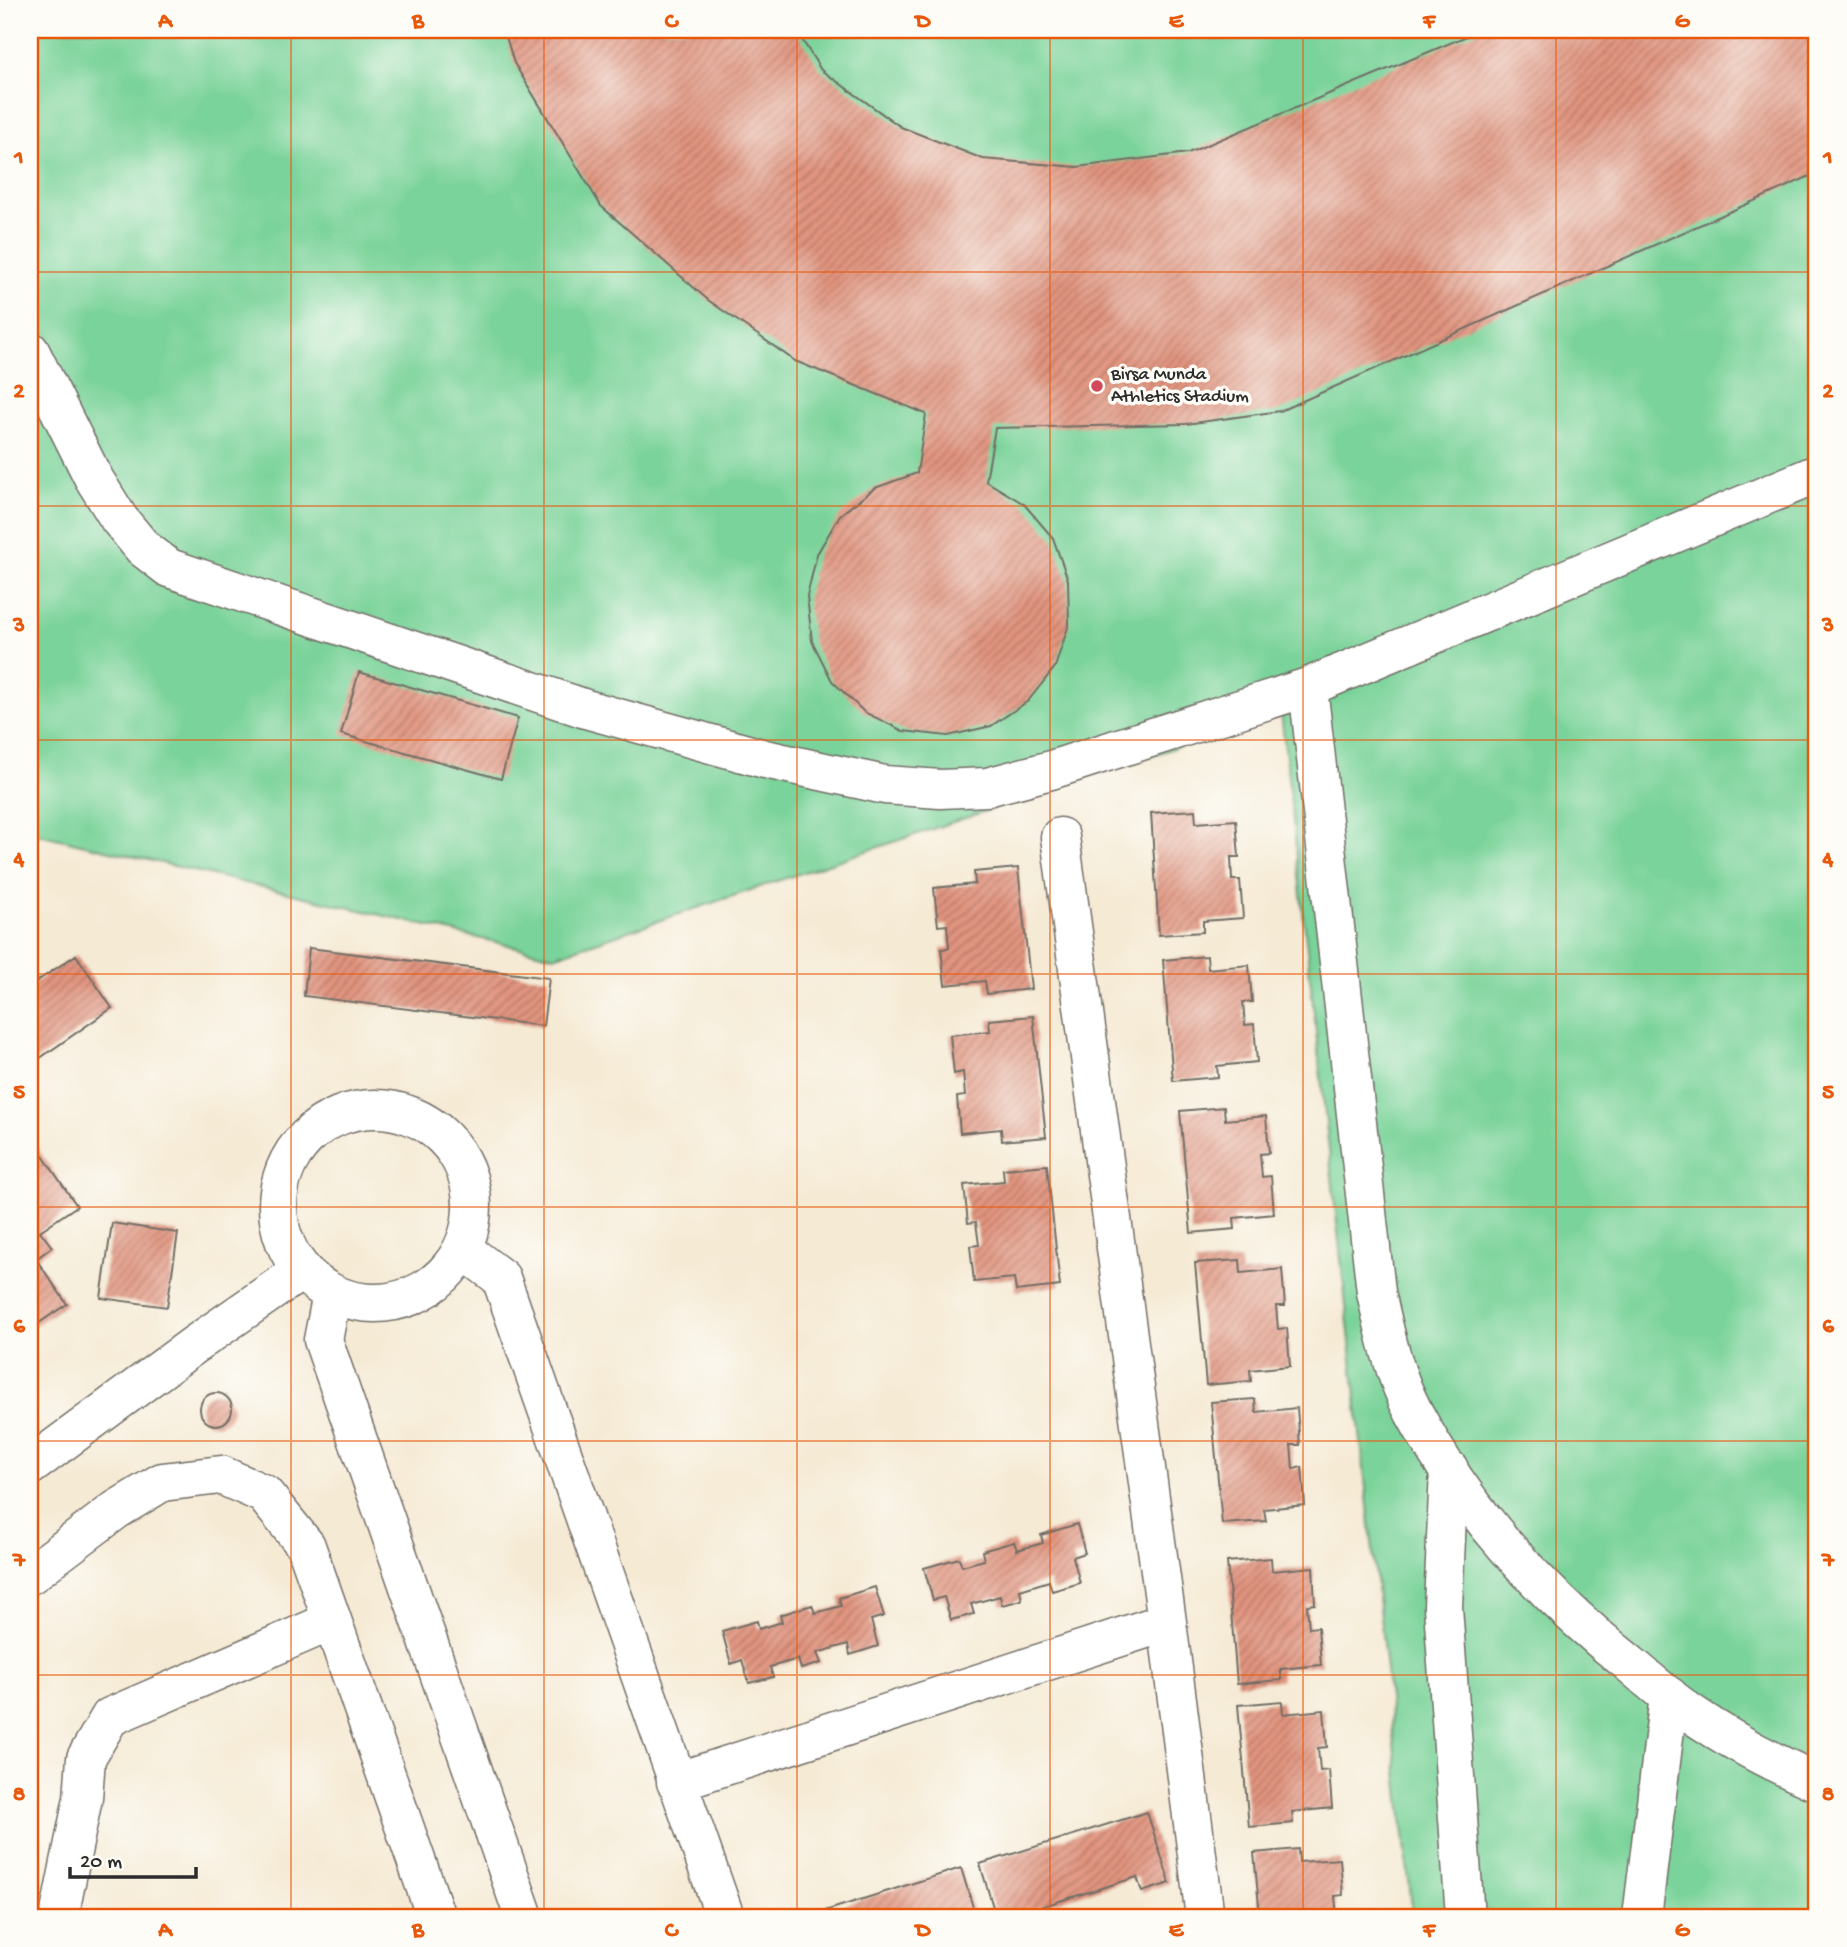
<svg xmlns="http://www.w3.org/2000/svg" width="1847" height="1947" font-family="'Gochi Hand',sans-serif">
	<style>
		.green { fill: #7ad39a; stroke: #527f62; stroke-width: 2 }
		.building { fill: url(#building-hatch) }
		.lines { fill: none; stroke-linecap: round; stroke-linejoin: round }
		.minor-casing { stroke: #726e66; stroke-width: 41 }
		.minor { stroke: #fff; stroke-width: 38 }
		.grid { fill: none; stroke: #e8590c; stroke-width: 2; stroke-opacity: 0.55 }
		.poi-dot { fill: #d1495b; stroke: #fdfcf7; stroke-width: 2.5 }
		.labels { text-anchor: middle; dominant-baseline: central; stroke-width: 7; stroke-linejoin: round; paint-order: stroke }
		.poi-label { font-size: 19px; fill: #2b2b2b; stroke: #fdfcf7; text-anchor: start }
		.neatline { fill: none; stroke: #e8590c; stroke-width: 2.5 }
		.grid-label { font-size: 23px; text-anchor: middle; font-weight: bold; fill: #e8590c }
	</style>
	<defs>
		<pattern id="building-hatch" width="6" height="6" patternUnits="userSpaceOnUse" patternTransform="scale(1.75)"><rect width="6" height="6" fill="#e1947f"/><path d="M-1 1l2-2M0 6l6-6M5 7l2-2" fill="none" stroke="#b77968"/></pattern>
	</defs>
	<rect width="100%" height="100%" fill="#fdfcf7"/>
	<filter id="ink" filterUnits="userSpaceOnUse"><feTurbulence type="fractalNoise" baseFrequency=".0143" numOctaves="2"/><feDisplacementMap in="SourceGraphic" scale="14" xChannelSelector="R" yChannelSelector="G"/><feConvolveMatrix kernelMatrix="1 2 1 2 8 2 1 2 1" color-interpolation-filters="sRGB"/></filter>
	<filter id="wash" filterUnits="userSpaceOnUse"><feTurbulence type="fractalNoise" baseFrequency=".00686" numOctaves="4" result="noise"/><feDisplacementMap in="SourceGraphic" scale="28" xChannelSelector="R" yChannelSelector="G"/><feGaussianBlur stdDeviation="1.57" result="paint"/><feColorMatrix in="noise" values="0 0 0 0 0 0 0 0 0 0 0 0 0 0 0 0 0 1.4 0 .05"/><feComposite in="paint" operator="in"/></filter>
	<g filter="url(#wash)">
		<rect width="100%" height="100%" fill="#f5ead4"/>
		<path class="green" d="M30 30H1817V1917H1413L1281 712 554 956 30 832Z"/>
		<g id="blocks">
			<path class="building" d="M504 30H796L821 70 901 127 983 159 1077 167 1188 153 1481 30H1817V173L1280 411 1186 424 995 428 986 481 1024 504 1053 538 1068 580 1069 624 1055 667 1028 701 991 726 948 736 903 731 864 712 832 681 812 641 807 596 817 554 840 515 875 488 917 473 926 414 795 361 708 300 601 206 514 63Z
				M359 672 518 718 501 779 341 734Z
				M1195 810 1196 823 1236 820 1239 857H1231L1232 880H1240L1243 918 1203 921V932L1159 935 1151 813Z
				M1018 868 1031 989 987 994 985 981 945 985 941 949 949 948 947 925 938 926 934 888 975 884 974 872Z
				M309 948 549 978 543 1026 304 996Z
				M76 955 112 1008 30 1065V986Z
				M1207 956 1208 969 1249 965 1252 1002H1243L1245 1025 1254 1024 1257 1062 1217 1066 1218 1077 1173 1081 1163 960Z
				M1033 1016 1046 1137 1002 1141 1001 1129 960 1133 957 1097 965 1096 963 1072 954 1074 950 1035 990 1031 989 1020Z
				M1224 1107 1225 1120 1266 1116 1269 1153 1260 1154 1262 1177 1271 1176 1274 1214 1234 1218 1235 1229 1191 1233 1180 1111Z
				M30 1137 77 1206 40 1231 52 1247 36 1259 67 1304 30 1329Z
				M1047 1165 1060 1286 1016 1291 1014 1278 974 1282 970 1246 979 1245 976 1222 968 1223 964 1185 1004 1181 1003 1169Z
				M112 1223 178 1233 167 1307 101 1298Z
				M1240 1260 1241 1273 1282 1269 1285 1306H1276L1278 1329 1287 1328 1290 1366 1250 1370 1251 1381 1206 1385 1195 1263Z
				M200 1409a16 16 0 1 1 32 0a16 16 0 1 1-32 0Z
				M1255 1399 1256 1412 1297 1408 1300 1445H1291L1293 1469 1302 1467 1305 1505 1264 1509 1266 1521 1222 1524 1211 1402Z
				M1077 1524 1085 1553 1073 1557 1080 1583 1052 1591 1049 1581 1020 1590 1022 1600 1002 1605 1000 1596 971 1604 974 1614 951 1620 944 1597 933 1600 924 1568 959 1558 962 1566 984 1560 982 1551 1014 1542 1017 1550 1043 1543 1041 1535Z
				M1271 1558 1272 1571 1313 1567 1315 1604 1307 1605 1309 1628 1318 1627 1321 1665 1281 1669V1680L1237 1684 1227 1562Z
				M875 1587 884 1616 871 1620 878 1646 850 1655 848 1644 817 1653 821 1663 801 1669 798 1659 770 1667 773 1677 749 1683 742 1660 731 1664 722 1631 757 1621 759 1629 782 1622 780 1615 812 1605 815 1613 841 1606 839 1598Z
				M1282 1701 1283 1714 1324 1710 1327 1747 1318 1748 1320 1771 1329 1770 1332 1808 1292 1812 1293 1823 1249 1827 1238 1705Z
				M1147 1812 1170 1883 1142 1892 1137 1877 1021 1913 1022 1917H996L980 1864Z
				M1298 1849 1299 1862 1340 1859 1343 1895 1335 1896 1337 1917H1260L1254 1853Z
				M961 1868 976 1917H806Z"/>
		</g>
	</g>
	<g filter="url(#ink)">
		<use href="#blocks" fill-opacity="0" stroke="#726e66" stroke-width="2"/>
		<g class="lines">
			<defs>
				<path id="minor" d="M30 351 93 477 119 519 143 548 169 568 586 709 765 759 885 785 940 789 987 787 1051 770 1308 687 1817 474
					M1308 687 1376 1292C1385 1333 1394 1376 1414 1413 1468 1514 1541 1593 1630 1664 1650 1681 1670 1699 1692 1714 1731 1741 1774 1763 1817 1782
					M1060 837 1167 1622 1205 1917
					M278 1206a97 97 0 1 1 194 0a97 97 0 1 1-194 0Z
					M464 1250 501 1278 725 1917
					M332 1294 323 1340 524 1917
					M30 1466 197 1343 301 1271
					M1449 1469 1443 1607 1465 1917
					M30 1575 116 1510 162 1482 221 1475 264 1494 306 1546 436 1917
					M676 1782 1167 1622
					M59 1917 83 1798 86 1758 110 1717 332 1621
					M1642 1917 1669 1696"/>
			</defs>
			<use href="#minor" class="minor-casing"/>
			<use href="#minor" class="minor"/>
		</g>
	</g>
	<path class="grid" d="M291 30V1917M544 30V1917M797 30V1917M1050 30V1917M1303 30V1917M1556 30V1917M30 272H1817M30 506H1817M30 740H1817M30 974H1817M30 1207H1817M30 1441H1817M30 1675H1817"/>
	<circle class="poi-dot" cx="1097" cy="386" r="7"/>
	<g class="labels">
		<g class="poi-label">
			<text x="1111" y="375">Birsa Munda<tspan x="1111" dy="22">Athletics Stadium</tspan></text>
		</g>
	</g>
	<rect width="1847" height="1947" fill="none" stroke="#fdfcf7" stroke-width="77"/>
	<path d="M70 1867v10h126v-10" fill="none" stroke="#2b2b2b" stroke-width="3.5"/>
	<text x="80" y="1867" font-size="21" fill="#2b2b2b" stroke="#fdfcf7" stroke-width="5" paint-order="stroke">20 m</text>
	<rect x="38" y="38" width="1770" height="1871" class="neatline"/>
	<g class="grid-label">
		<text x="165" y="27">A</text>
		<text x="418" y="27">B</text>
		<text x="671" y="27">C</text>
		<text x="923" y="27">D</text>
		<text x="1176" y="27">E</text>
		<text x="1429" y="27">F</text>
		<text x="1682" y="27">G</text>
		<text x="19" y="163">1</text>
		<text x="1828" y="163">1</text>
		<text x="19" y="397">2</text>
		<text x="1828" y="397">2</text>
		<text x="19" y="631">3</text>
		<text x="1828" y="631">3</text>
		<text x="19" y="865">4</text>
		<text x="1828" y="865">4</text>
		<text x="19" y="1098">5</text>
		<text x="1828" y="1098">5</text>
		<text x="19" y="1332">6</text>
		<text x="1828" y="1332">6</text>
		<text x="19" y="1566">7</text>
		<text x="1828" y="1566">7</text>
		<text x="19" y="1800">8</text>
		<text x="1828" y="1800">8</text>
		<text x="165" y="1936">A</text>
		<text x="418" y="1936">B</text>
		<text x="671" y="1936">C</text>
		<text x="923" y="1936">D</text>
		<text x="1176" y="1936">E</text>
		<text x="1429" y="1936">F</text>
		<text x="1682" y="1936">G</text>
	</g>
</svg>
